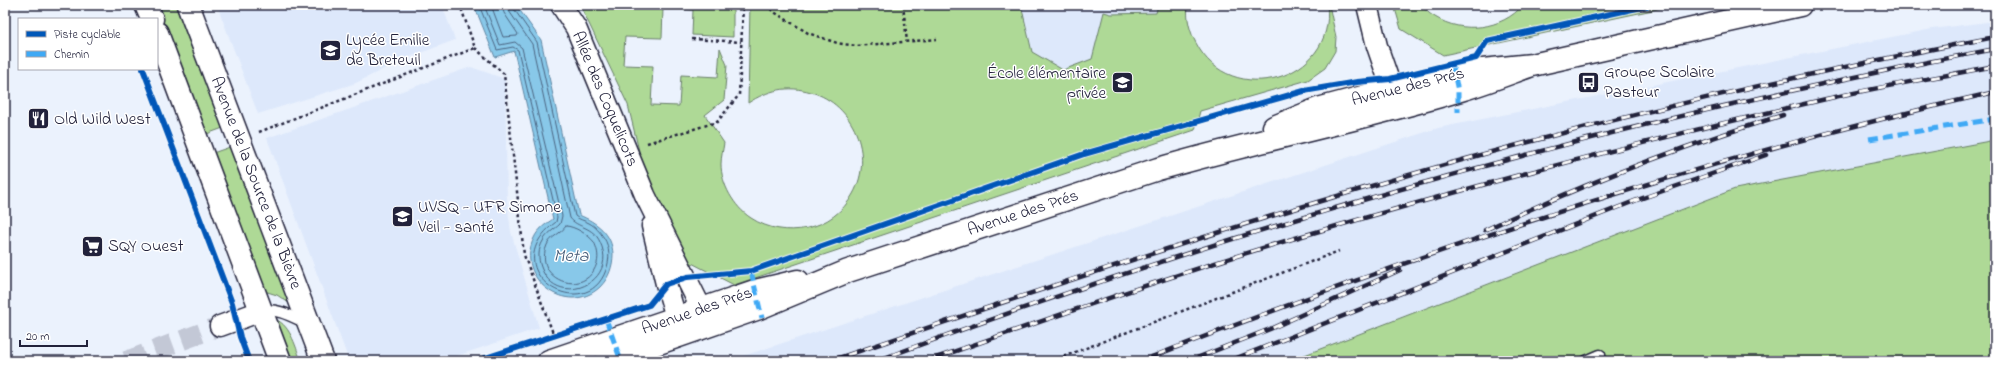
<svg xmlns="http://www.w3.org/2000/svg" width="2000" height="366" font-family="'Indie Flower',sans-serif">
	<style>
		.built { fill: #dde8fb }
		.green { fill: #aed996; stroke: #687e68 }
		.water { fill: #88c8e9; stroke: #5f86a3 }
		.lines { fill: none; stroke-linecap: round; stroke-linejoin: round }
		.shore { stroke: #4b6481; stroke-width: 1 }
		.street-tunnel { stroke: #c3c8d6; stroke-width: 20; stroke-dasharray: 20 10; stroke-linecap: butt }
		.lane-casing { stroke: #22223b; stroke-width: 13 }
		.street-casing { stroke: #22223b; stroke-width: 23 }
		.secondary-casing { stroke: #22223b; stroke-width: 25 }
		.path { stroke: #22223b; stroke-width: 2.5; stroke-dasharray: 3 3; stroke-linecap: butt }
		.lane { stroke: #fff; stroke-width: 10 }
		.street { stroke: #fff; stroke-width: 20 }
		.secondary { stroke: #fff; stroke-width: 22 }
		.rail-casing { stroke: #22223b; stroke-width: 4.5 }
		.rail { stroke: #fff; stroke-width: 3; stroke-dasharray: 9; stroke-linecap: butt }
		.quiet { stroke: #3fa9f5; stroke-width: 5; stroke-dasharray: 10 5; stroke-linecap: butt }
		.cycleway-casing { stroke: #fff; stroke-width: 8 }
		.cycleway { stroke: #0057b8; stroke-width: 6 }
		.labels { text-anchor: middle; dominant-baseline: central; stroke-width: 3; stroke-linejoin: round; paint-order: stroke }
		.poi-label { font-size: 17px; fill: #22223b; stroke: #fff; text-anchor: start }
		.street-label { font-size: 17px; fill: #22223b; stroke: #fff }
		.water-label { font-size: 18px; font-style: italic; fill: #465c78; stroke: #fff }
	</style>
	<rect width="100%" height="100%" fill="#ebf2fd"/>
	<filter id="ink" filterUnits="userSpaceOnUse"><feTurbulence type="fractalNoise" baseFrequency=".025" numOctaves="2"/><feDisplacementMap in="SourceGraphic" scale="8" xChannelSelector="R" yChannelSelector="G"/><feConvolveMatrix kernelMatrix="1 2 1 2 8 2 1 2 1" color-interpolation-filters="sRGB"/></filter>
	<g filter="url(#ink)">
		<path class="built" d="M217 5H442L455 40 402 60 356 83 258 114Z
			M1021 5H1184L1183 22 1213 107 1038 77Z
			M1995 21V140L1735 189 1289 361H728L1438 128 1932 29Z
			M471 67 505 79 507 201 511 232 539 328 442 361H349L267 138Z"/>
		<path class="green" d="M166 5H175L223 128 204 135 155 9Z
			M580 5H641V7L663 8 662 38 625 37 623 65 653 66 651 105 679 106 681 75 718 77 720 48 727 65 724 100 705 115 724 143C723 150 721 157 721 164 721 184 734 207 751 218 784 240 833 231 853 194 875 155 853 104 811 92 788 85 768 90 748 103L750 5H1021L1032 52 1063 70 1092 59 1104 12 1111 14 1156 13 1158 5H1188C1186 18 1190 32 1196 43 1230 110 1337 80 1327 5H1329L1336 37 1335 51 1325 68 1308 80 1200 111 1195 130 734 285 684 259 646 180 628 105Z
			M669 5H733V37L692 35 693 10 669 8Z
			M1394 5H1420C1425 9 1429 14 1435 17 1462 34 1502 30 1523 5H1676L1443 55 1401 29Z
			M1995 140V361H1289L1735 189Z
			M230 147 289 303 277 295 261 290 210 154Z
			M272 318C290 323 295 345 301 361H288Z"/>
		<path class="water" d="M474 5H516L541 40 579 215C596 222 612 233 613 254 613 266 609 278 600 287 567 318 514 278 534 238 538 229 546 224 553 219L514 51 495 57Z"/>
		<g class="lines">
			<path class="shore" d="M479 5 497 50 513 47 518 50 557 217 556 222C491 271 586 327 606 270 610 260 610 247 604 238 600 232 595 226 589 223 584 220 579 220 575 216L537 42 514 9 513 5
				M484 5 500 45 515 42 522 48 562 216 560 224C554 230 547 233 543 241 538 249 538 259 541 267 556 310 620 283 600 242 593 226 577 228 570 218L532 44 509 11 508 5
				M491 5 503 37 517 36 518 34 504 13 502 5
				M566 226C574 226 589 235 594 242 597 248 599 256 597 263 586 300 532 280 547 245 551 236 561 234 566 226Z"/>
			<path class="street-tunnel" d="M126 361 220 326"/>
			<defs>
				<path id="lane" d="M261 311C278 308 291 316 306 323
					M1586 361 1600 355"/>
				<path id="street" d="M561 5 576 28 645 195 709 324
					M1367 5 1377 46 1397 104
					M652 226 666 284 681 334
					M220 326 261 311"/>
				<path id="secondary" d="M146 5 152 19
					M188 5 323 361
					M157 33 280 361
					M1274 127 1318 109 1453 73 1532 65 1800 5
					M549 361 755 291 798 281
					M607 361 759 308 848 271 1158 169C1257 140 1358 121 1457 91 1482 84 1507 74 1532 65"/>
			</defs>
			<use href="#lane" class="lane-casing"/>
			<use href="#street" class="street-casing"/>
			<use href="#secondary" class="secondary-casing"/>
			<path class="path" d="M766 5 774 12 808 33 837 43 856 46 937 39
				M903 5 907 42
				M692 39 741 42
				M475 48 504 74 524 255 554 336
				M259 132 475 48 460 5
				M647 143 717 122 739 95 743 5
				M1052 361 1339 251"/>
			<use href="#lane" class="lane"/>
			<use href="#street" class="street"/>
			<use href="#secondary" class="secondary"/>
			<defs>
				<path id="rail" d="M1485 230C1581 185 1682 146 1783 115
					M830 361C1008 300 1187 240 1368 187 1574 126 1784 77 1995 37
					M876 361C1238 226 1615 121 1995 49
					M927 361C1048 319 1169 276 1292 239 1468 187 1646 140 1826 99 1882 86 1939 77 1995 66
					M1141 361C1420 252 1703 158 1995 92
					M1189 361 1270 329 1400 270
					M1229 361 1637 200 1766 155"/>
			</defs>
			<use href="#rail" class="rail-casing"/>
			<use href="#rail" class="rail"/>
			<path class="quiet" d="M1452 63 1458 91V112
				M1869 139 1995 119
				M751 271 762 318
				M606 319 621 361"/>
			<defs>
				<path id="cycleway" d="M143 69 232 303 240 337 249 361
					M476 361 649 305 666 284 687 277 751 271 1084 154 1304 91 1357 82 1390 79 1476 58 1487 41 1651 5"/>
			</defs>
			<use href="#cycleway" class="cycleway-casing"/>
			<use href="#cycleway" class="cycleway"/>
		</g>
	</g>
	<defs>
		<symbol id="school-square" viewBox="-11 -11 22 22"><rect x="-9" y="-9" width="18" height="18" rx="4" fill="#22223b" stroke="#fff"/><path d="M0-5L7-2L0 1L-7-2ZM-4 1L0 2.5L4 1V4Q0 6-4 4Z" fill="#fff"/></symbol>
		<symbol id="bus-square" viewBox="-11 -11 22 22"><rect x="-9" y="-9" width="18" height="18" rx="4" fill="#22223b" stroke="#fff"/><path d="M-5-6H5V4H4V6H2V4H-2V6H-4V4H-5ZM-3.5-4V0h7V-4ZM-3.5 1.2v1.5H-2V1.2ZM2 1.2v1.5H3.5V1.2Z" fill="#fff"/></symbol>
		<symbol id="restaurant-square" viewBox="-11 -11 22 22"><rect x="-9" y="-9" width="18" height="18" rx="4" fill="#22223b" stroke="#fff"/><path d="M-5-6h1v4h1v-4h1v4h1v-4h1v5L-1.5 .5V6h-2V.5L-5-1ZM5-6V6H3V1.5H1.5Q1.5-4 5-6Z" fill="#fff"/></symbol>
		<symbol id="university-square" viewBox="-11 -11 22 22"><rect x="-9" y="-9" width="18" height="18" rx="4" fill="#22223b" stroke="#fff"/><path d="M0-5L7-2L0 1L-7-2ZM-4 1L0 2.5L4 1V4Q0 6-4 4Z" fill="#fff"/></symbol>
		<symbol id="supermarket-square" viewBox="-11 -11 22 22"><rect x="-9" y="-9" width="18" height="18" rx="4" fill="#22223b" stroke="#fff"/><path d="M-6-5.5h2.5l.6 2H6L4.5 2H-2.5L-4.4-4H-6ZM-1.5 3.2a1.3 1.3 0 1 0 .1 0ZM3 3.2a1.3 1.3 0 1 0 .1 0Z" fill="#fff"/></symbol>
	</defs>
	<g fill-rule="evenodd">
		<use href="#school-square" x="318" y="38" width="25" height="25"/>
		<use href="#bus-square" x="1576" y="70" width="25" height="25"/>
		<use href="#school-square" x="1110" y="70" width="25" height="25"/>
		<use href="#restaurant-square" x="26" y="106" width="25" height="25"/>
		<use href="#university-square" x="390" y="204" width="25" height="25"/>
		<use href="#supermarket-square" x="80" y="234" width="25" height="25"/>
	</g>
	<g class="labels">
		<g class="poi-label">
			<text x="346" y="40">Lycée Emilie<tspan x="346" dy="20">de Breteuil</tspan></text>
			<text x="1604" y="72">Groupe Scolaire<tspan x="1604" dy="20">Pasteur</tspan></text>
			<text x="1106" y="73" text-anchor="end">École élémentaire<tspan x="1106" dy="20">privée</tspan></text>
			<text x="54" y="119">Old Wild West</text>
			<text x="418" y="207">UVSQ - UFR Simone<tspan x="418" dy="20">Veil - santé</tspan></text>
			<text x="108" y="246">SQY Ouest</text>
		</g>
		<g class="street-label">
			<text transform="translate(1408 87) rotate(-14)">Avenue des Prés</text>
			<text transform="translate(605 99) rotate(67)">Allée des Coquelicots</text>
			<text transform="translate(256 183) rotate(69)">Avenue de la Source de la Bièvre</text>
			<text transform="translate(1023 213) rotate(-18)">Avenue des Prés</text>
			<text transform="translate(697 311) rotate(-19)">Avenue des Prés</text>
		</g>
		<g class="water-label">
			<text x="571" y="257">Meta</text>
		</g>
	</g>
	<rect width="2000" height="366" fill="none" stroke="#fff" stroke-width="20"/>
	<rect x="10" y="10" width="1980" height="346" fill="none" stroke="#22223b" stroke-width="1.5" filter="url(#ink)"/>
	<rect x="18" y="18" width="140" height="52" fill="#ffffff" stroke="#a7a7b1"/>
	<rect x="26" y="31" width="20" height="6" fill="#0057b8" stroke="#a7a7b1"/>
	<text x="54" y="38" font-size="12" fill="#22223b">Piste cyclable</text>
	<rect x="26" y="51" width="20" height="6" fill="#3fa9f5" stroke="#a7a7b1"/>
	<text x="54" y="58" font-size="12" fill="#22223b">Chemin</text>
	<path d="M20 340v6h67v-6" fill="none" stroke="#22223b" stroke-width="2"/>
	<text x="26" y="340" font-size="12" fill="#22223b" stroke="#ffffff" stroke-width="3" paint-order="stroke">20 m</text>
</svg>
